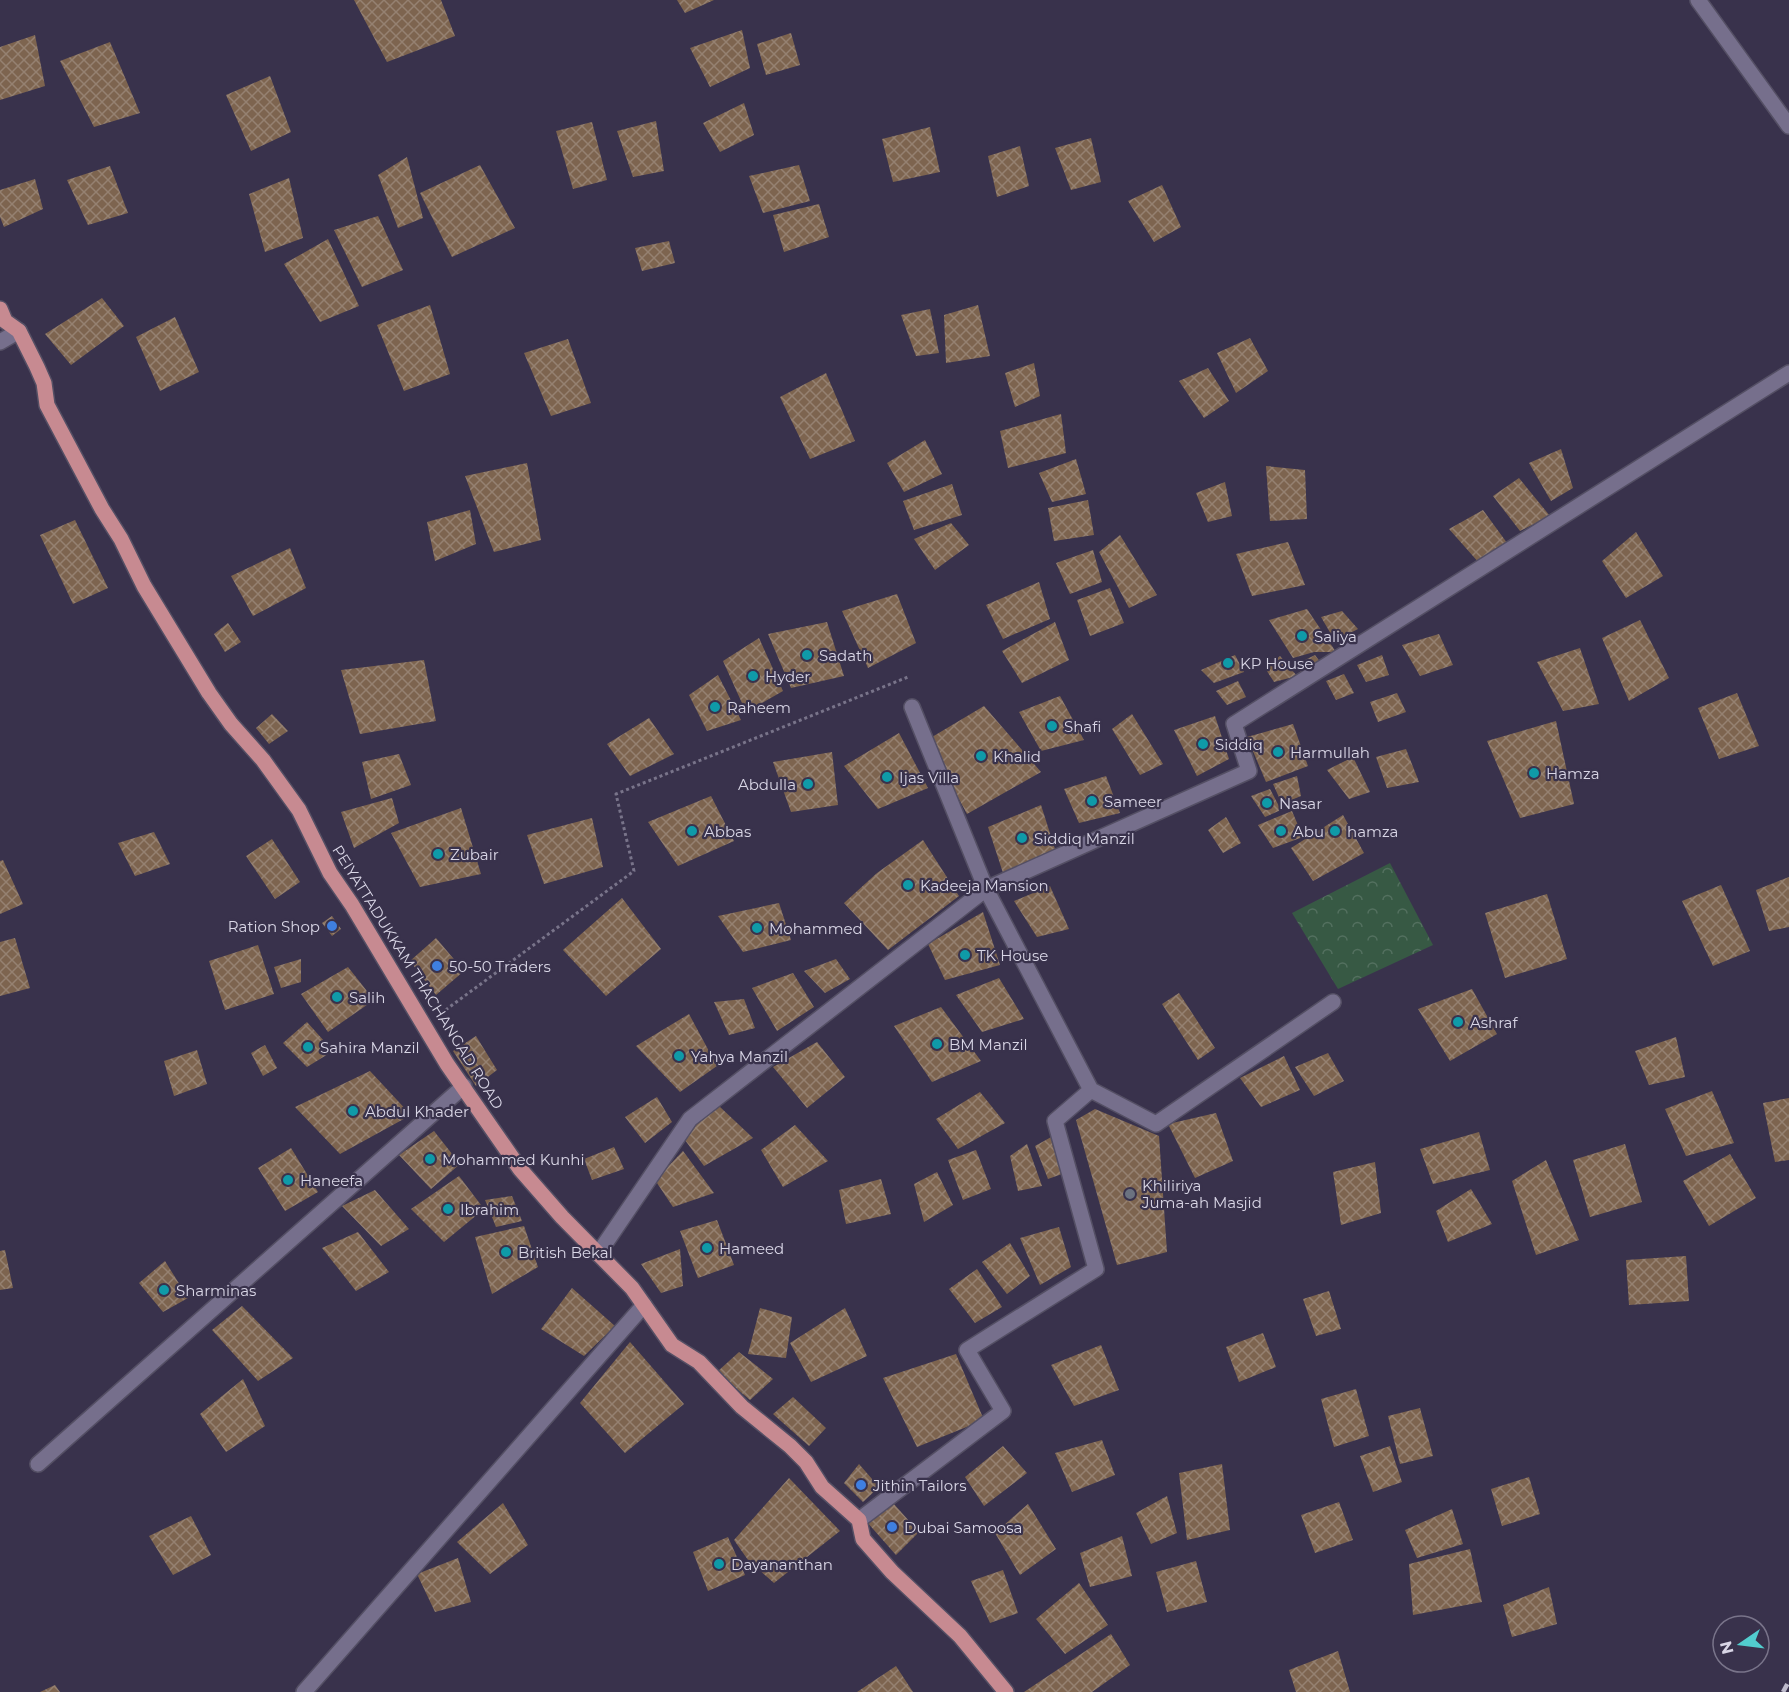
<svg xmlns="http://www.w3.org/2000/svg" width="1789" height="1692" font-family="Montserrat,sans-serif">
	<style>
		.park { fill: url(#park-crowns) }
		.building { fill: url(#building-cross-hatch) }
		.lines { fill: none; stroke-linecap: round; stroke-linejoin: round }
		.minor-casing { stroke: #544f64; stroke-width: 18 }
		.major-casing { stroke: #544f64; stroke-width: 18 }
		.path { stroke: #79748a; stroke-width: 3; stroke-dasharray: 3 3; stroke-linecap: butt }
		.minor { stroke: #766f8c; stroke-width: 15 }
		.major { stroke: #c78a91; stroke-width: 15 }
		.rail { stroke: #bdbacb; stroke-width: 4.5; stroke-dasharray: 9 4.5; stroke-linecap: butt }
		.culture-dot { fill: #0f9aa8; stroke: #39324c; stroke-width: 2 }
		.shop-dot { fill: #3f7fe0; stroke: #39324c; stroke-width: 2 }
		.worship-dot { fill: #6b7280; stroke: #39324c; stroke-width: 2 }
		.labels { text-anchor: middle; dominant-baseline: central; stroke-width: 4.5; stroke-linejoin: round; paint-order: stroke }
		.poi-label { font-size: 15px; fill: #d9d6e6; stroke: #39324c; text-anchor: start }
		.street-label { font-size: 15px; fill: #d9d6e6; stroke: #39324c }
	</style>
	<defs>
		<pattern id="park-crowns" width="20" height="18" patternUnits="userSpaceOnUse" patternTransform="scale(1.5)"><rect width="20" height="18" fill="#375944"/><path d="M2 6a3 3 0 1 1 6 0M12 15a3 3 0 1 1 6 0" fill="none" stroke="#53705f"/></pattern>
		<pattern id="building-cross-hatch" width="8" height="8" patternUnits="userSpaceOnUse" patternTransform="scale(1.5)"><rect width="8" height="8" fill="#7d644f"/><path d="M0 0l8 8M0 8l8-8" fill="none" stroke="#958171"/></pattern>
	</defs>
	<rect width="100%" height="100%" fill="#39324c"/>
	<path class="park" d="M1390 863 1433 945 1338 989 1292 913Z"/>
	<path class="building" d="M354 0H441L455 36 387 62Z
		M677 0H714L685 13Z
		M742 30 750 68 710 87 690 48Z
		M791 33 800 65 766 75 757 44Z
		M35 35 45 86 0 100V47Z
		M110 42 140 113 94 127 60 61Z
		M270 76 291 132 251 151 226 95Z
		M744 103 754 135 720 152 703 123Z
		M656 121 664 171 633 177 617 131Z
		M592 122 607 180 573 189 556 131Z
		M930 127 940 172 893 182 882 139Z
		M1091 138 1101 182 1071 190 1055 148Z
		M1020 146 1029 186 997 197 988 156Z
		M407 157 423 218 398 228 378 175Z
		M480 165 515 228 452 257 420 193Z
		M799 165 810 201 763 213 749 176Z
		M110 166 128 213 88 225 67 180Z
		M289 178 303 238 265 252 249 194Z
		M35 179 43 209 4 227 0 217V190Z
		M1162 185 1181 227 1154 242 1128 201Z
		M819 204 829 237 784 252 773 215Z
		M378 216 403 270 362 287 334 230Z
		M328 239 359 306 320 322 284 264Z
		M669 241 675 263 642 271 635 248Z
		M102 298 124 326 71 365 45 334Z
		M430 305 450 374 404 391 377 325Z
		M978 305 990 356 946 363 944 315Z
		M930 309 939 353 916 356 901 315Z
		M175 317 199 372 160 391 136 337Z
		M1250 338 1268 371 1236 393 1217 353Z
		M568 339 591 403 551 416 524 353Z
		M1034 363 1040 396 1015 407 1005 373Z
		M1208 368 1229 401 1204 418 1179 381Z
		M826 373 855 441 810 459 780 397Z
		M1061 414 1066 453 1008 468 1000 431Z
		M925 440 942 474 904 492 887 463Z
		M1561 449 1573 488 1551 501 1529 463Z
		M1076 459 1086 494 1052 502 1039 473Z
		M527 463 541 540 494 552 465 476Z
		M1266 466 1305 470 1307 519 1270 521Z
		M1519 478 1550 516 1520 531 1493 496Z
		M1225 482 1232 516 1208 522 1196 493Z
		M952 484 962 515 914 530 903 501Z
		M1088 500 1094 535 1054 541 1048 508Z
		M470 510 476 544 435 561 427 522Z
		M1483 510 1510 547 1480 564 1449 529Z
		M75 520 108 588 73 604 40 535Z
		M951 523 969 545 935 570 914 539Z
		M1636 532 1663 576 1626 598 1602 561Z
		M1120 535 1157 595 1129 608 1099 552Z
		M1288 542 1305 585 1252 596 1236 554Z
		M290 548 306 588 253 616 231 576Z
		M1093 550 1102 582 1070 594 1056 563Z
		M1039 582 1050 619 1003 639 986 605Z
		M1110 588 1124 623 1090 636 1077 600Z
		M897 594 916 643 868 668 842 611Z
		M1307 609 1336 652H1314L1293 658 1269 620Z
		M1342 611 1358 629 1335 641 1321 617Z
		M1640 620 1669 678 1629 701 1602 638Z
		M827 622 844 676 791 688 768 634Z
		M1055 622 1069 660 1022 683 1002 651Z
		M228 623 241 642 225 652 214 634Z
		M1439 634 1453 665 1420 676 1402 645Z
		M759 638 783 691 746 712 723 661Z
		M1580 648 1599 704 1563 711 1537 662Z
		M1235 655 1244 672 1214 683 1201 670Z
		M1315 655 1324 667 1304 676 1295 665Z
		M1382 655 1389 675 1366 682 1357 665Z
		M1280 656 1297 676 1274 682 1265 668Z
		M424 660 436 721 360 734 341 670Z
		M1344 674 1354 693 1336 700 1326 681Z
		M718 675 741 720 707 731 689 695Z
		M1238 681 1246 697 1227 705 1216 691Z
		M1397 693 1406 712 1378 722 1370 702Z
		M1737 693 1759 746 1719 759 1698 708Z
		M1060 696 1084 740 1041 751 1019 712Z
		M984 706 1041 772 967 814 927 740Z
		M272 714 288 731 269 744 256 728Z
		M1132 714 1163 764 1140 775 1112 729Z
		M1215 716 1229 759 1197 776 1174 730Z
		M649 718 674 754 630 776 607 744Z
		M1556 721 1574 804 1520 818 1487 741Z
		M1293 724 1308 766 1266 782 1247 737Z
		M899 733 928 788 878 809 844 766Z
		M1406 749 1419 782 1387 788 1376 757Z
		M832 752 838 805 791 812 773 762Z
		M399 754 411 785 371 799 362 762Z
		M1353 757 1370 792 1349 799 1327 770Z
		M1106 776 1120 813 1079 823 1064 789Z
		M1297 776 1301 796 1282 804 1273 784Z
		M1270 789 1281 810 1265 817 1251 796Z
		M711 796 734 841 678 866 648 822Z
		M392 798 399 823 354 848 341 812Z
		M1041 805 1055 849 1003 873 988 827Z
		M461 808 481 874 420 887 391 833Z
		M1292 811 1303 837 1273 848 1258 825Z
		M1343 815 1364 853 1313 881 1291 848Z
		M1226 817 1241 843 1223 853 1208 830Z
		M592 818 603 867 544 884 527 835Z
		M154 832 170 864 135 876 118 843Z
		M272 839 300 882 275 899 246 856Z
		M923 840 959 896 888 950 844 903 877 873Z
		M3 860 23 904 0 914V861Z
		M1789 877V927L1769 931 1756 890Z
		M1721 885 1750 951 1713 966 1682 901Z
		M1050 886 1069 929 1037 937 1014 901Z
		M1547 894 1567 959 1505 978 1485 913Z
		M622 898 661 949 606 996 563 950Z
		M779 903 791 940 743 952 718 916Z
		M983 912 1000 965 945 980 928 944Z
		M332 916 341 929 332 936 322 923Z
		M15 938 30 988 0 996V942Z
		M436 938 464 971 436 995 410 961Z
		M258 945 274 994 225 1010 209 961Z
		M301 959V982L281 988 274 967Z
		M836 959 850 979 825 993 804 971Z
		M348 967 374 1000 328 1032 301 994Z
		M793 973 814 1007 777 1031 752 988Z
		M999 978 1024 1019 982 1032 956 995Z
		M1472 989 1497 1034 1450 1061 1418 1009Z
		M1179 993 1215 1048 1198 1060 1162 1004Z
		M744 999 755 1028 729 1035 714 1002Z
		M941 1007 981 1061 932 1082 894 1026Z
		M689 1014 717 1066 680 1092 636 1046Z
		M307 1022 333 1051 307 1067 283 1043Z
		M476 1036 497 1070 476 1086 453 1051Z
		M1676 1037 1685 1077 1649 1085 1635 1051Z
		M817 1042 845 1077 807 1108 773 1067Z
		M265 1045 277 1068 263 1076 251 1053Z
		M197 1050 207 1084 174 1096 164 1061Z
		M1328 1053 1344 1081 1314 1096 1295 1067Z
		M1284 1056 1300 1090 1261 1107 1240 1078Z
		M370 1071 411 1115 340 1154 295 1107Z
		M1712 1091 1734 1143 1686 1156 1665 1109Z
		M980 1092 1005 1123 958 1149 936 1119Z
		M657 1097 672 1122 645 1143 625 1117Z
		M1789 1098V1160L1775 1162 1763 1103Z
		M719 1106 753 1138 704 1166 682 1136Z
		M1095 1109 1159 1136 1167 1252 1117 1265 1076 1120Z
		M1216 1113 1233 1161 1195 1178 1168 1124Z
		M795 1125 828 1161 783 1187 761 1150Z
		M434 1131 460 1164 431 1189 399 1155Z
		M1479 1132 1490 1170 1433 1184 1420 1149Z
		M1053 1136 1062 1174 1048 1179 1035 1146Z
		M1027 1144 1042 1186 1018 1191 1010 1156Z
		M1625 1144 1642 1202 1590 1217 1573 1160Z
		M614 1147 624 1169 592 1180 584 1159Z
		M291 1148 318 1192 285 1211 258 1168Z
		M976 1150 991 1189 963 1200 948 1160Z
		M683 1151 714 1193 673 1207 655 1180Z
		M1730 1154 1756 1198 1709 1226 1683 1181Z
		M1546 1160 1579 1240 1536 1255 1512 1181Z
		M1375 1162 1381 1213 1341 1225 1333 1172Z
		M937 1172 953 1205 924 1222 914 1184Z
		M459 1176 484 1209 444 1242 411 1209Z
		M881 1179 891 1214 846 1224 839 1190Z
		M1471 1189 1492 1224 1448 1242 1436 1211Z
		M375 1190 409 1229 381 1246 342 1206Z
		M512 1196 522 1221 496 1227 485 1200Z
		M717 1220 734 1265 698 1278 680 1231Z
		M524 1226 538 1267 492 1294 475 1237Z
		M1059 1227 1071 1267 1040 1285 1020 1238Z
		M358 1232 389 1272 356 1291 322 1248Z
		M1010 1243 1030 1276 1007 1294 982 1262Z
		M680 1249 683 1286 661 1293 641 1264Z
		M5 1250 13 1288 0 1290V1251Z
		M1686 1256 1689 1301 1629 1305 1626 1260Z
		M165 1261 188 1298 163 1312 139 1283Z
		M977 1269 1002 1307 975 1323 949 1289Z
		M572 1288 615 1326 584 1356 541 1329Z
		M1329 1291 1341 1329 1316 1336 1303 1299Z
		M242 1306 293 1358 258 1381 212 1330Z
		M760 1308 792 1317 786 1358 748 1354Z
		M845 1308 867 1356 811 1382 790 1343Z
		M1263 1333 1276 1367 1239 1382 1226 1347Z
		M630 1342 684 1404 625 1453 580 1403Z
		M1101 1345 1119 1390 1074 1406 1051 1365Z
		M739 1352 773 1379 750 1400 717 1372Z
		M956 1354 984 1420 917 1447 883 1378Z
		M243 1379 265 1426 226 1452 200 1414Z
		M1356 1389 1369 1436 1334 1447 1321 1399Z
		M793 1397 826 1428 809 1446 773 1414Z
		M1420 1408 1433 1456 1400 1464 1388 1416Z
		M1102 1440 1115 1475 1072 1492 1055 1453Z
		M1003 1446 1027 1473 984 1506 965 1477Z
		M1390 1446 1402 1482 1373 1492 1360 1456Z
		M859 1464 879 1487 863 1502 844 1483Z
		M1222 1464 1230 1530 1187 1540 1179 1473Z
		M1529 1477 1540 1514 1502 1526 1491 1489Z
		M789 1478 840 1531 774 1583 748 1560 734 1540Z
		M1167 1496 1177 1533 1151 1544 1136 1513Z
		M1339 1502 1353 1540 1315 1553 1301 1515Z
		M503 1503 528 1545 490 1574 457 1542Z
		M893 1503 919 1532 896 1555 866 1521Z
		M1028 1504 1056 1549 1020 1575 995 1533Z
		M1452 1509 1463 1544 1417 1558 1405 1530Z
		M191 1516 211 1555 173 1575 149 1536Z
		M1122 1536 1132 1576 1090 1587 1080 1553Z
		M728 1537 745 1575 708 1591 693 1552Z
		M1470 1549 1482 1602 1413 1615 1409 1564Z
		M458 1558 471 1602 435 1612 417 1574Z
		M1196 1561 1207 1602 1167 1612 1156 1572Z
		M1003 1570 1018 1613 990 1623 971 1581Z
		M1079 1583 1108 1625 1065 1654 1036 1619Z
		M1549 1587 1557 1624 1512 1637 1503 1605Z
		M1111 1634 1130 1665 1092 1692H1024Z
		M1338 1651 1350 1692H1296L1289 1670Z
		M896 1666 913 1692H857Z
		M55 1685 60 1692H40Z"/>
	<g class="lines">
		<defs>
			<path id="minor" d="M1698 0 1789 126
				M0 342 19 331
				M1333 1002 1156 1124 1091 1090 986 889 1249 771 1234 724 1789 373
				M598 1254 690 1119 986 889 912 707
				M38 1464 464 1086
				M859 1520 1003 1411 967 1350 1096 1269 1055 1121 1091 1090
				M304 1692 644 1305"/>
			<path id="major" d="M0 309 5 321 19 331 37 367 44 383 47 405 102 509 121 539 144 586 209 693 231 724 263 760 299 810 330 873 352 905 447 1064 520 1169 562 1217 632 1288 672 1345 699 1362 742 1407 790 1446 806 1462 822 1487 859 1520 863 1539 892 1572 960 1636 1006 1692"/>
		</defs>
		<use href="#minor" class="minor-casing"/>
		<use href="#major" class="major-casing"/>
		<path class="path" d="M436 1017 634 871 616 794 908 677"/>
		<use href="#minor" class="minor"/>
		<use href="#major" class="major"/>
		<path class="rail" d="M1783 1692 1789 1681"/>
	</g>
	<g class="culture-dot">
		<circle cx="1302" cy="636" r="6"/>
		<circle cx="807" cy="655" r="6"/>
		<circle cx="1228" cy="663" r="6"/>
		<circle cx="753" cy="676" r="6"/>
		<circle cx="715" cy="707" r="6"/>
		<circle cx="1052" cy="726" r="6"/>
		<circle cx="1203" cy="744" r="6"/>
		<circle cx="1278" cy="752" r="6"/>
		<circle cx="981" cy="756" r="6"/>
		<circle cx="1534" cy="773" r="6"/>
		<circle cx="887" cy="777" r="6"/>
		<circle cx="808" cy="784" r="6"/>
		<circle cx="1092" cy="801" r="6"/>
		<circle cx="1267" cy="803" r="6"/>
		<circle cx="692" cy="831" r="6"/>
		<circle cx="1281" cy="831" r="6"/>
		<circle cx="1335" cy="831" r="6"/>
		<circle cx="1022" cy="838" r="6"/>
		<circle cx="438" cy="854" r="6"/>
		<circle cx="908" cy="885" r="6"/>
		<circle cx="757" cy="928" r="6"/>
		<circle cx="965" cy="955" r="6"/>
		<circle cx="337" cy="997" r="6"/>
		<circle cx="1458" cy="1022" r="6"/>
		<circle cx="937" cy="1044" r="6"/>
		<circle cx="308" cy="1047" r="6"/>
		<circle cx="679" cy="1056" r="6"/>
		<circle cx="353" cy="1111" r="6"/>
		<circle cx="430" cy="1159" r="6"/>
		<circle cx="288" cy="1180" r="6"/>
		<circle cx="448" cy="1209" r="6"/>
		<circle cx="707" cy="1248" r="6"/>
		<circle cx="506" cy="1252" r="6"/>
		<circle cx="164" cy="1290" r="6"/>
		<circle cx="719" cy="1564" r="6"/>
	</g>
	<g class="shop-dot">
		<circle cx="332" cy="926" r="6"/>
		<circle cx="437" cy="966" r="6"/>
		<circle cx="861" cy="1485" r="6"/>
		<circle cx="892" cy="1527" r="6"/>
	</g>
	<circle class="worship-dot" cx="1130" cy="1194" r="6"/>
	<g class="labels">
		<g class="poi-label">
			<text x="1314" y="636">Saliya</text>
			<text x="819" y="655">Sadath</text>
			<text x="1240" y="663">KP House</text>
			<text x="765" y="676">Hyder</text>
			<text x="727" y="707">Raheem</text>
			<text x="1064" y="726">Shafi</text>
			<text x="1215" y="744">Siddiq</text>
			<text x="1290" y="752">Harmullah</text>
			<text x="993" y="756">Khalid</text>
			<text x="1546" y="773">Hamza</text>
			<text x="899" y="777">Ijas Villa</text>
			<text x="796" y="784" text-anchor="end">Abdulla</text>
			<text x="1104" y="801">Sameer</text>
			<text x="1279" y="803">Nasar</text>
			<text x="704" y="831">Abbas</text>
			<text x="1293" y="831">Abu</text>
			<text x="1347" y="831">hamza</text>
			<text x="1034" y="838">Siddiq Manzil</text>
			<text x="450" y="854">Zubair</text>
			<text x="920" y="885">Kadeeja Mansion</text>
			<text x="320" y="926" text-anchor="end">Ration Shop</text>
			<text x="769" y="928">Mohammed</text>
			<text x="977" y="955">TK House</text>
			<text x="449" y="966">50-50 Traders</text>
			<text x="349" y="997">Salih</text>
			<text x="1470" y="1022">Ashraf</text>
			<text x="949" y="1044">BM Manzil</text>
			<text x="320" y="1047">Sahira Manzil</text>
			<text x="691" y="1056">Yahya Manzil</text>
			<text x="365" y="1111">Abdul Khader</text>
			<text x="442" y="1159">Mohammed Kunhi</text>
			<text x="300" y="1180">Haneefa</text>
			<text x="1142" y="1185">Khiliriya<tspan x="1142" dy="17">Juma-ah Masjid</tspan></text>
			<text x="460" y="1209">Ibrahim</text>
			<text x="719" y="1248">Hameed</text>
			<text x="518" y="1252">British Bekal</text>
			<text x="176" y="1290">Sharminas</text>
			<text x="873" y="1485">Jithin Tailors</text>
			<text x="904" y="1527">Dubai Samoosa</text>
			<text x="731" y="1564">Dayananthan</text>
		</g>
		<g class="street-label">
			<text transform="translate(418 977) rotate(58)">PEIYATTADUKKAM THACHANGAD ROAD</text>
		</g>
	</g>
	<g transform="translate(1741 1644) rotate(256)"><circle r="28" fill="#39324c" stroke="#79748a" stroke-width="1.5"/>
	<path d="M0-4.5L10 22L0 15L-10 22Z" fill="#52cdce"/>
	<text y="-9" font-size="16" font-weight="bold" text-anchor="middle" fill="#d9d6e6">N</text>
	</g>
</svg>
